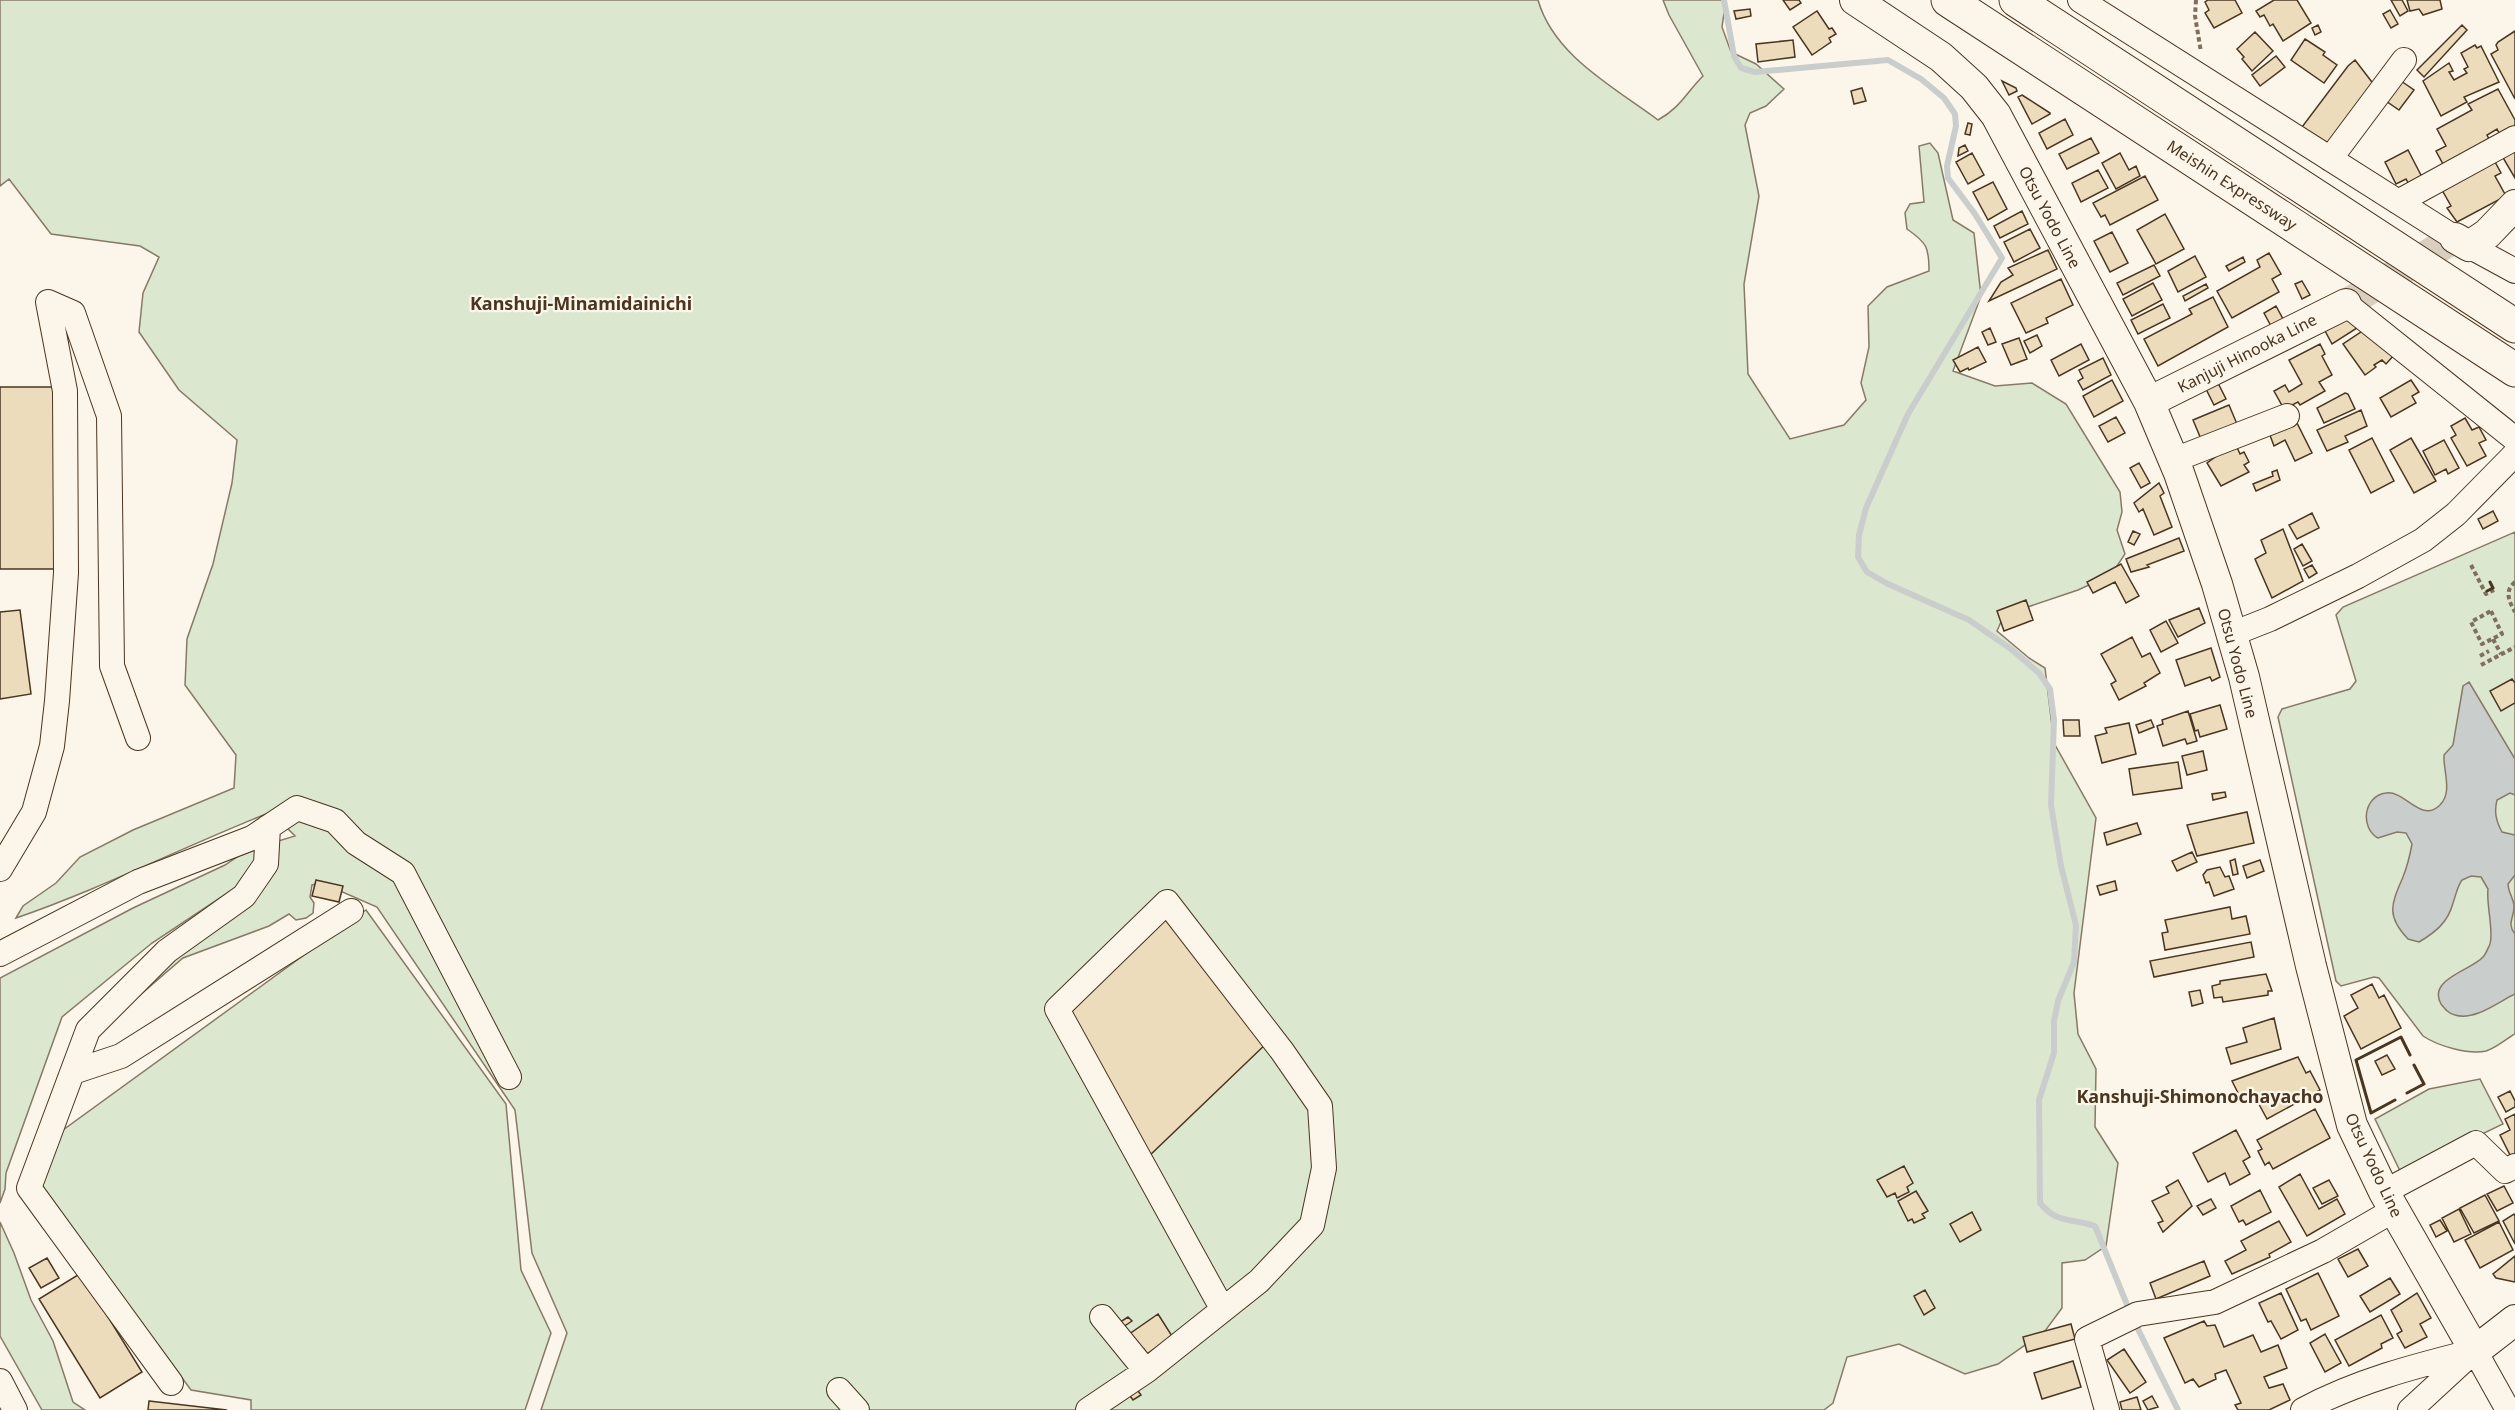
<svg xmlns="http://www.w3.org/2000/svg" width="2515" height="1410" font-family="'Noto Sans',sans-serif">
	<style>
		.green { fill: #dce7d0; stroke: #887966; stroke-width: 1.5 }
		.water { fill: #c9cecd; stroke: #887966; stroke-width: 1.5 }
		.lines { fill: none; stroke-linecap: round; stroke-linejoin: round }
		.stream { stroke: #c9cecd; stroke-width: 6 }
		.building { fill: #ecdcbc; stroke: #4a3520; stroke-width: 1.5 }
		.major-tunnel { stroke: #d8cfc1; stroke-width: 30; stroke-dasharray: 30 15; stroke-linecap: butt }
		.minor-casing { stroke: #4a3520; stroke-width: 26 }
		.major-casing { stroke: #4a3520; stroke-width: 32 }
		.highway-casing { stroke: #4a3520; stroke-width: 35 }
		.path { stroke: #7f6f5c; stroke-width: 4; stroke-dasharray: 4.5 3; stroke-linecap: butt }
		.minor { stroke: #fbf6e9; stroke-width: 24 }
		.major { stroke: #fbf6e9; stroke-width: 30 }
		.highway { stroke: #fbf6e9; stroke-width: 33 }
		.wall { stroke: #4a3520; stroke-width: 3 }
		.labels { text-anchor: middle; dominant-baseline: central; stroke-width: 4.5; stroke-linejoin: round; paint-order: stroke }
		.street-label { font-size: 16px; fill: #4a3520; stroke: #fbf6e9 }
		.neighbourhood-label { font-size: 18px; font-weight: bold; fill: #4a3520; stroke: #fbf6e9 }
	</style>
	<rect width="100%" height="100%" fill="#fbf6e9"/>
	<path class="green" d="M0 0H1538C1554 56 1614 87 1658 120 1680 108 1686 93 1703 76L1669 15 1663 0H1726L1722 27 1731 52 1756 64 1784 89 1766 106 1750 113 1745 125 1759 196 1744 284 1748 374 1790 439 1844 425 1866 400 1861 383 1869 347 1868 306 1887 287 1929 271C1929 247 1927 243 1907 229L1905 213 1910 204 1924 202 1919 146 1930 143 1938 153 1953 220 1974 233 1981 296 1953 371 1995 386 2032 383 2066 404 2120 492 2122 512 2117 530 2125 554 2111 575 2078 590 2004 615 1997 631 2029 658 2045 668 2054 743 2096 818 2074 993 2078 1034 2096 1069 2095 1127 2118 1163 2106 1246 2085 1260 2062 1263V1308L2045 1331 1998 1364 1965 1374 1899 1344 1847 1357 1833 1403 1824 1410H541L567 1333 532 1253 515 1110 377 907 322 883 312 885 310 897 314 903 313 913 306 918 296 920 289 914 269 926 183 958 90 1038 244 882 152 943 62 1017 6 1173 5 1189 0 1203V978L133 908 225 865 246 851 295 836 271 812C185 846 103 888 16 918L23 906 56 883 80 857 133 830 234 788 236 755 185 685 187 639 213 564 232 483 237 440 179 390 139 332 143 293 159 257 140 246 51 234 9 179 0 186Z
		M2515 532V1034C2506 1039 2496 1048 2486 1051 2469 1055 2438 1046 2423 1036L2379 978 2374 977 2341 986 2336 981 2278 717 2282 709 2350 689 2356 681 2336 615 2343 607Z
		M366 910 506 1104 521 1270 551 1333 525 1410H251V1400L191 1390 34 1177 52 1138Z
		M2480 1079 2503 1124 2401 1173 2375 1119 2429 1089Z
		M0 1222 14 1253 31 1300 53 1341 73 1402 85 1410H42L0 1336Z"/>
	<path class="water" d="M2469 682 2515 759V795L2510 793 2497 800C2494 812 2496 821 2502 832L2515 835V875L2508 884C2508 892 2513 897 2514 905 2515 917 2506 923 2515 934V994C2498 1002 2475 1021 2455 1015 2449 1014 2445 1009 2441 1004 2427 979 2472 970 2483 957 2486 954 2488 948 2490 944 2494 931 2486 904 2488 889L2481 877 2471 876 2462 880C2457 887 2456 895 2453 903 2448 922 2436 932 2419 942L2408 939C2385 915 2392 903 2403 877 2407 867 2410 855 2412 844L2406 833 2397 832 2378 838C2360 828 2363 796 2386 793 2405 790 2421 824 2440 805 2453 792 2443 771 2444 755L2453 745 2463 686Z"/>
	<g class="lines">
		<path class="stream" d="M1724 0 1734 56 1741 68 1755 72 1888 60 1921 79 1944 98 1955 114 1956 126 1947 166 1948 178 1975 214 2002 258 1908 414 1866 508 1859 535 1858 557 1867 572 1888 584 1969 620 2011 649 2039 673 2050 689 2054 720 2051 805 2061 866 2076 925 2074 962 2058 1001 2054 1021V1053L2039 1100 2040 1203C2057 1224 2072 1218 2095 1226L2130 1312
			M2134 1321 2178 1410"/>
	</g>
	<path class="building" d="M1783 0H1799L1801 3 1790 10Z
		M2208 0H2235L2242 13 2214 28 2205 13 2209 10 2205 2Z
		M2274 0H2297L2311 23 2283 41 2273 24 2270 26 2264 15 2260 17 2256 11Z
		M2391 0H2402L2408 11 2400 16Z
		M2407 0H2440L2442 9 2423 15 2419 9 2410 11Z
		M1750 9 1751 16 1736 19 1734 11Z
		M2390 10 2398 24 2391 28 2383 14Z
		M1817 11 1829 29 1832 28 1836 34 1829 38 1831 42 1812 55 1793 27Z
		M2318 25 2321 32 2315 35 2312 28Z
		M2462 25 2467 30 2424 77 2417 70Z
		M2515 31V99L2491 54 2498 50 2496 45 2498 42Z
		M2255 32 2273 51 2252 71 2242 59 2244 57 2237 49Z
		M2305 39 2325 52 2323 55 2337 65 2324 83 2291 60Z
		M1793 40 1795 57 1758 62 1756 44Z
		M2475 45 2477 48 2481 46 2499 82 2464 97 2467 102 2441 116 2423 81 2449 63 2453 71 2449 72 2454 80 2467 73 2464 69 2468 67 2461 53Z
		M2276 56 2285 67 2260 86 2252 75Z
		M2355 60 2375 86 2331 145 2302 127 2348 66Z
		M2002 81 2016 88 2017 91 2009 95Z
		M2401 81 2414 90 2399 110 2386 101Z
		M1862 88 1866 101 1854 104 1851 91Z
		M2498 89 2515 120V135L2503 141 2497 129 2487 135 2492 145 2443 164 2436 151 2446 146 2437 129 2472 110 2468 104Z
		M2022 95 2050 113V114L2032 124 2018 97Z
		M2065 119 2073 135 2047 149 2039 133Z
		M1968 123 1972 124 1970 135 1965 134Z
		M2091 138 2099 153 2067 169 2059 154Z
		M1965 145 1968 151 1958 156 1959 148Z
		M2515 148V178L2502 156Z
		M2408 150 2424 181 2411 188 2406 179 2396 184 2385 162Z
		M1972 153 1984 175 1968 184 1956 162Z
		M2120 153 2129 170 2136 166 2140 176 2116 189 2102 163Z
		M2494 160 2501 173 2495 176 2506 196 2457 222 2447 208 2451 206 2442 190Z
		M2098 170 2108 188 2081 202 2072 183Z
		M2145 176 2158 200 2110 225 2105 215 2101 217 2093 203Z
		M1993 182 2007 209 1988 220 1973 192Z
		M2022 211 2028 224 2000 238 1994 226Z
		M2165 214 2184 249 2156 264 2137 230Z
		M2030 229 2040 248 2014 262 2004 242Z
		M2112 232 2128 263 2110 272 2094 241Z
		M2048 250 2057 269 1989 301 2001 282 2013 275 2008 268Z
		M2269 253 2281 274 2272 279 2279 292 2232 318 2217 291 2260 267 2257 260Z
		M2195 256 2206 277 2178 292 2168 271Z
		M2243 257 2245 262 2229 271 2226 266Z
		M2154 265 2160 276 2123 295 2117 283Z
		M2061 279 2073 305 2046 318 2048 323 2026 333 2011 303Z
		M2302 281 2310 295 2302 299 2295 284Z
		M2153 283 2162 300 2132 316 2123 299Z
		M2206 284 2208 288 2185 301 2183 296Z
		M2213 297 2228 327 2158 366 2144 339 2192 314 2189 309Z
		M2163 304 2170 318 2138 334 2131 320Z
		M2276 306 2283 319 2271 326 2264 313Z
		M2349 314 2357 328 2332 344 2323 327Z
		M1990 328 1996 342 1988 345 1982 332Z
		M2367 328 2395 354 2386 364 2382 360 2374 365 2376 367 2365 375 2343 344Z
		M2037 335 2042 346 2030 353 2024 341Z
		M2019 338 2027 359 2011 365 2002 344Z
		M2081 344 2089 360 2059 376 2051 360Z
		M2320 344 2325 354 2322 356 2332 375 2319 382 2325 391 2300 405 2298 402 2284 409 2274 391 2285 385 2289 392 2302 384 2289 360Z
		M1978 347 1986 362 1969 370 1968 368 1960 372 1953 360Z
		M2103 358 2111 375 2083 390 2078 381 2083 378 2079 370Z
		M2112 380 2123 401 2094 417 2083 396Z
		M2411 380 2419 392 2412 396 2416 403 2391 417 2380 398Z
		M2217 381 2226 399 2214 405 2205 387Z
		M0 387H58V569H0Z
		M2345 393 2348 394 2355 409 2324 423 2317 408Z
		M2229 405 2237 424 2201 439 2193 420Z
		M2361 410 2367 426 2345 436 2348 442 2327 451 2317 430Z
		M2116 417 2125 433 2108 442 2099 426Z
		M2465 418 2472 430 2479 427 2486 440 2479 443 2486 456 2467 466 2451 438 2456 435 2451 426Z
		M2295 419 2312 453 2295 461 2285 440 2274 446 2268 430Z
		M2372 438 2394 481 2371 493 2349 450Z
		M2411 438 2436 481 2414 493 2390 450Z
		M2444 440 2459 468 2448 474 2446 469 2435 475 2423 451Z
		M2235 443 2240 454 2244 452 2249 462 2244 465 2249 472 2221 486 2207 463Z
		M2139 463 2150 483 2141 488 2130 468Z
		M2277 470 2280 480 2256 491 2253 484 2273 476 2272 472Z
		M2159 483 2164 493 2160 496 2172 527 2154 535 2143 509 2139 512 2134 503Z
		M2493 511 2498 521 2483 529 2478 519Z
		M2312 513 2319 528 2297 539 2289 525Z
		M2283 529 2303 581 2272 598 2255 559 2266 553 2261 540Z
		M2133 531 2140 534 2134 545 2128 542Z
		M2179 538 2184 551 2147 565 2149 567 2131 572 2126 559Z
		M2302 544 2312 561 2303 566 2294 549Z
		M2121 564 2139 596 2126 603 2115 582 2093 593 2087 582Z
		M2312 565 2317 573 2309 578 2304 569Z
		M2026 600 2033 620 2004 631 1997 611Z
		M2199 608 2205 623 2178 637 2169 620Z
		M20 610 31 694 0 699V612Z
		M2166 621 2178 643 2161 652 2150 630Z
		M2132 637 2142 657 2150 653 2160 673 2144 683 2146 686 2119 700 2111 684 2116 681 2101 654Z
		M2211 648 2220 677 2212 681 2210 677 2185 686 2176 660Z
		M2512 679 2515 683V703L2501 711 2490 691Z
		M2220 705 2227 729 2200 737 2198 730 2195 731 2190 714Z
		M2188 711 2197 741 2187 744 2185 739 2163 746 2157 726 2163 724 2162 720Z
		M2063 720H2079L2080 736H2064Z
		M2151 720 2154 727 2139 733 2136 725Z
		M2129 723 2136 754 2102 763 2095 736 2107 733 2105 728Z
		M2203 751 2207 770 2187 775 2182 756Z
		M2178 762 2182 788 2133 795 2129 769Z
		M2225 792 2226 797 2213 800 2212 794Z
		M2247 812 2254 843 2197 856 2187 825Z
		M2137 823 2141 834 2107 845 2104 833Z
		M2192 852 2197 862 2177 871 2172 861Z
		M2235 859 2238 874 2233 875 2230 861Z
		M2260 860 2264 871 2247 878 2243 866Z
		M2220 867 2225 877 2229 876 2234 889 2214 896 2209 882 2206 883 2203 875 2207 870Z
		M316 880 343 886 339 902 312 896Z
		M2115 881 2117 890 2100 895 2097 886Z
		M2230 907 2232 919 2246 916 2250 934 2165 950 2162 933 2168 932 2165 920Z
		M1162 916 1179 923 1270 1040 1147 1158 1073 1019 1071 1004Z
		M2251 942 2254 957 2154 977 2150 961Z
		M2266 974 2272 991H2268V995L2223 1002 2222 997 2214 998 2212 986 2220 984V981Z
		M2372 984 2379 998 2384 995 2401 1028 2361 1049 2344 1016 2358 1008 2351 995Z
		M2200 990 2203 1003 2192 1006 2189 992Z
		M2274 1018 2281 1049 2231 1064 2226 1048 2247 1042 2243 1028Z
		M2387 1055 2395 1069 2382 1075 2375 1061Z
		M2298 1057 2306 1073 2310 1071 2320 1090 2267 1119 2255 1097 2243 1103 2232 1081Z
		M2510 1091 2515 1101V1107L2506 1112 2498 1097Z
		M2315 1109 2330 1138 2273 1169 2269 1162 2265 1165 2258 1151 2262 1149 2257 1140Z
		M2515 1114V1155L2511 1157 2500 1135 2510 1130 2505 1119Z
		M2236 1130 2250 1157 2243 1161 2250 1174 2230 1185 2225 1173 2208 1182 2193 1153Z
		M1904 1166 1913 1183 1907 1187 1909 1192 1897 1198 1895 1193 1887 1197 1877 1180Z
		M2300 1174 2319 1209 2337 1199 2345 1214 2307 1236 2279 1187Z
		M2178 1180 2192 1206 2163 1232 2158 1223 2163 1221 2152 1201 2169 1193 2166 1187Z
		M2329 1180 2338 1196 2322 1204 2313 1188Z
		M2504 1186 2513 1203 2497 1211 2487 1194Z
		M2260 1190 2271 1212 2246 1225 2243 1220 2239 1222 2231 1206Z
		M1916 1191 1928 1211 1922 1214 1925 1218 1914 1223 1912 1219 1908 1221 1898 1201Z
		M2485 1195 2499 1221 2474 1233 2460 1208Z
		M2211 1199 2216 1208 2203 1215 2197 1206Z
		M2459 1209 2471 1234 2454 1242 2442 1218Z
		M1972 1212 1981 1230 1960 1242 1950 1224Z
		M2514 1214 2515 1216V1244L2503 1221Z
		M2440 1220 2447 1231 2436 1237 2430 1225Z
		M2279 1221 2291 1242 2269 1254 2270 1257 2232 1274 2225 1261 2246 1250 2241 1241Z
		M2499 1222 2513 1250 2480 1268 2465 1240Z
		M2358 1249 2368 1266 2348 1277 2338 1259Z
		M2515 1256V1282L2496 1278 2493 1274Z
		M47 1258 59 1278 41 1288 29 1268Z
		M2204 1261 2210 1276 2156 1299 2150 1283Z
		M81 1273 142 1372 100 1398 39 1299Z
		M2318 1273 2339 1316 2311 1330 2306 1319 2301 1321 2286 1289Z
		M2390 1278 2400 1294 2370 1312 2360 1296Z
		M1925 1290 1935 1308 1924 1315 1914 1296Z
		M2281 1293 2298 1330 2281 1339 2271 1321 2268 1322 2259 1303Z
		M2417 1293 2431 1318 2420 1324 2427 1337 2405 1348 2397 1334 2402 1331 2391 1310Z
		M1158 1314 1172 1336 1147 1354 1144 1349 1136 1354 1125 1337Z
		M2381 1315 2393 1338 2381 1344 2382 1348 2349 1366 2335 1340Z
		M1128 1317 1132 1321 1120 1329 1117 1324Z
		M2204 1321 2207 1326 2215 1325 2224 1347 2253 1335 2261 1352 2278 1345 2287 1368 2264 1377 2269 1388 2283 1384 2290 1400 2269 1410H2238L2235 1405 2241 1403 2226 1370 2215 1374 2216 1379 2199 1387 2193 1379 2185 1383 2164 1338Z
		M2071 1324 2075 1339 2027 1352 2023 1337Z
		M2325 1334 2341 1363 2325 1372 2310 1343Z
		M2124 1349 2146 1382 2130 1393 2107 1360Z
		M2073 1361 2081 1387 2042 1399 2034 1373Z
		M1136 1388 1141 1395 1133 1400 1128 1393Z
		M2152 1396 2158 1407 2148 1410 2143 1401Z
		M2137 1397 2141 1410H2122L2120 1402Z
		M149 1401 227 1410H148Z"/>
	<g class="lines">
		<path class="major-tunnel" d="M2346 304 2455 238"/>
		<defs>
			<path id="minor" d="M2080 0 2455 238
				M2330 159 2404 60
				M2398 202 2515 138
				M2469 246 2515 271
				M2346 304 2515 439
				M2174 460 2287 416
				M2232 634 2270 619 2358 576 2423 540 2456 514 2515 454
				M0 869 34 812 52 746 57 701 66 573 65 391 48 302 73 313 109 416 112 666 138 738
				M0 954 138 882 252 838 297 808 335 821 356 843 403 873 509 1077
				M73 1072 121 1056 351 911
				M2384 1192 2476 1143 2505 1171 2515 1166
				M1102 1317 1146 1371
				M2475 1351 2508 1410
				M0 1381 15 1410
				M171 1383 29 1188 88 1030 167 951 244 896 266 864 268 827
				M839 1390 857 1410
				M1088 1410 1146 1371 1259 1281 1312 1225 1324 1168 1320 1106 1282 1051 1167 902 1057 1009 1223 1310
				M2107 1410 2087 1339 2138 1314 2215 1302 2323 1251 2394 1210
				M2303 1410C2357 1381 2415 1366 2475 1351
				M2410 1410 2473 1352"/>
			<path id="major" d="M1855 0 1941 57 1974 87 1996 115 2149 402 2179 473 2217 584 2244 677 2311 966 2352 1125 2384 1192 2475 1351 2515 1320
				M2455 238 2469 246 2487 234 2515 205
				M2149 402 2346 304"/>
			<path id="highway" d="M1948 0 2515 370
				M2016 0 2515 326"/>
		</defs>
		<use href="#minor" class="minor-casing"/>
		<use href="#major" class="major-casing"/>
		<use href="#highway" class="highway-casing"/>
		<path class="path" d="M2196 0 2195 16 2201 52
			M2471 565 2486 594 2494 590
			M2515 582C2504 591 2509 601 2515 612
			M2491 611 2502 634 2482 644 2471 622Z
			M2493 639 2501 654
			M2480 656 2489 651
			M2481 665 2515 647"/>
		<use href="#minor" class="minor"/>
		<use href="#major" class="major"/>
		<use href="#highway" class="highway"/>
		<path class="wall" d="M2487 591 2493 588 2490 582
			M2407 1093 2424 1084 2414 1065
			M2395 1100 2371 1113 2356 1060 2401 1037 2410 1055"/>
	</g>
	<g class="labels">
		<g class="street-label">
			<text transform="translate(2232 185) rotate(33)">Meishin Expressway</text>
			<text transform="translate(2050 217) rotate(62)">Otsu Yodo Line</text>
			<text transform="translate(2247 353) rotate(-27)">Kanjuji Hinooka Line</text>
			<text transform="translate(2238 663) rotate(75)">Otsu Yodo Line</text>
			<text transform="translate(2374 1165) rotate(65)">Otsu Yodo Line</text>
		</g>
		<g class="neighbourhood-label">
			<text x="581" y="303">Kanshuji-Minamidainichi</text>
			<text x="2200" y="1096">Kanshuji-Shimonochayacho</text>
		</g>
	</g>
</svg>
